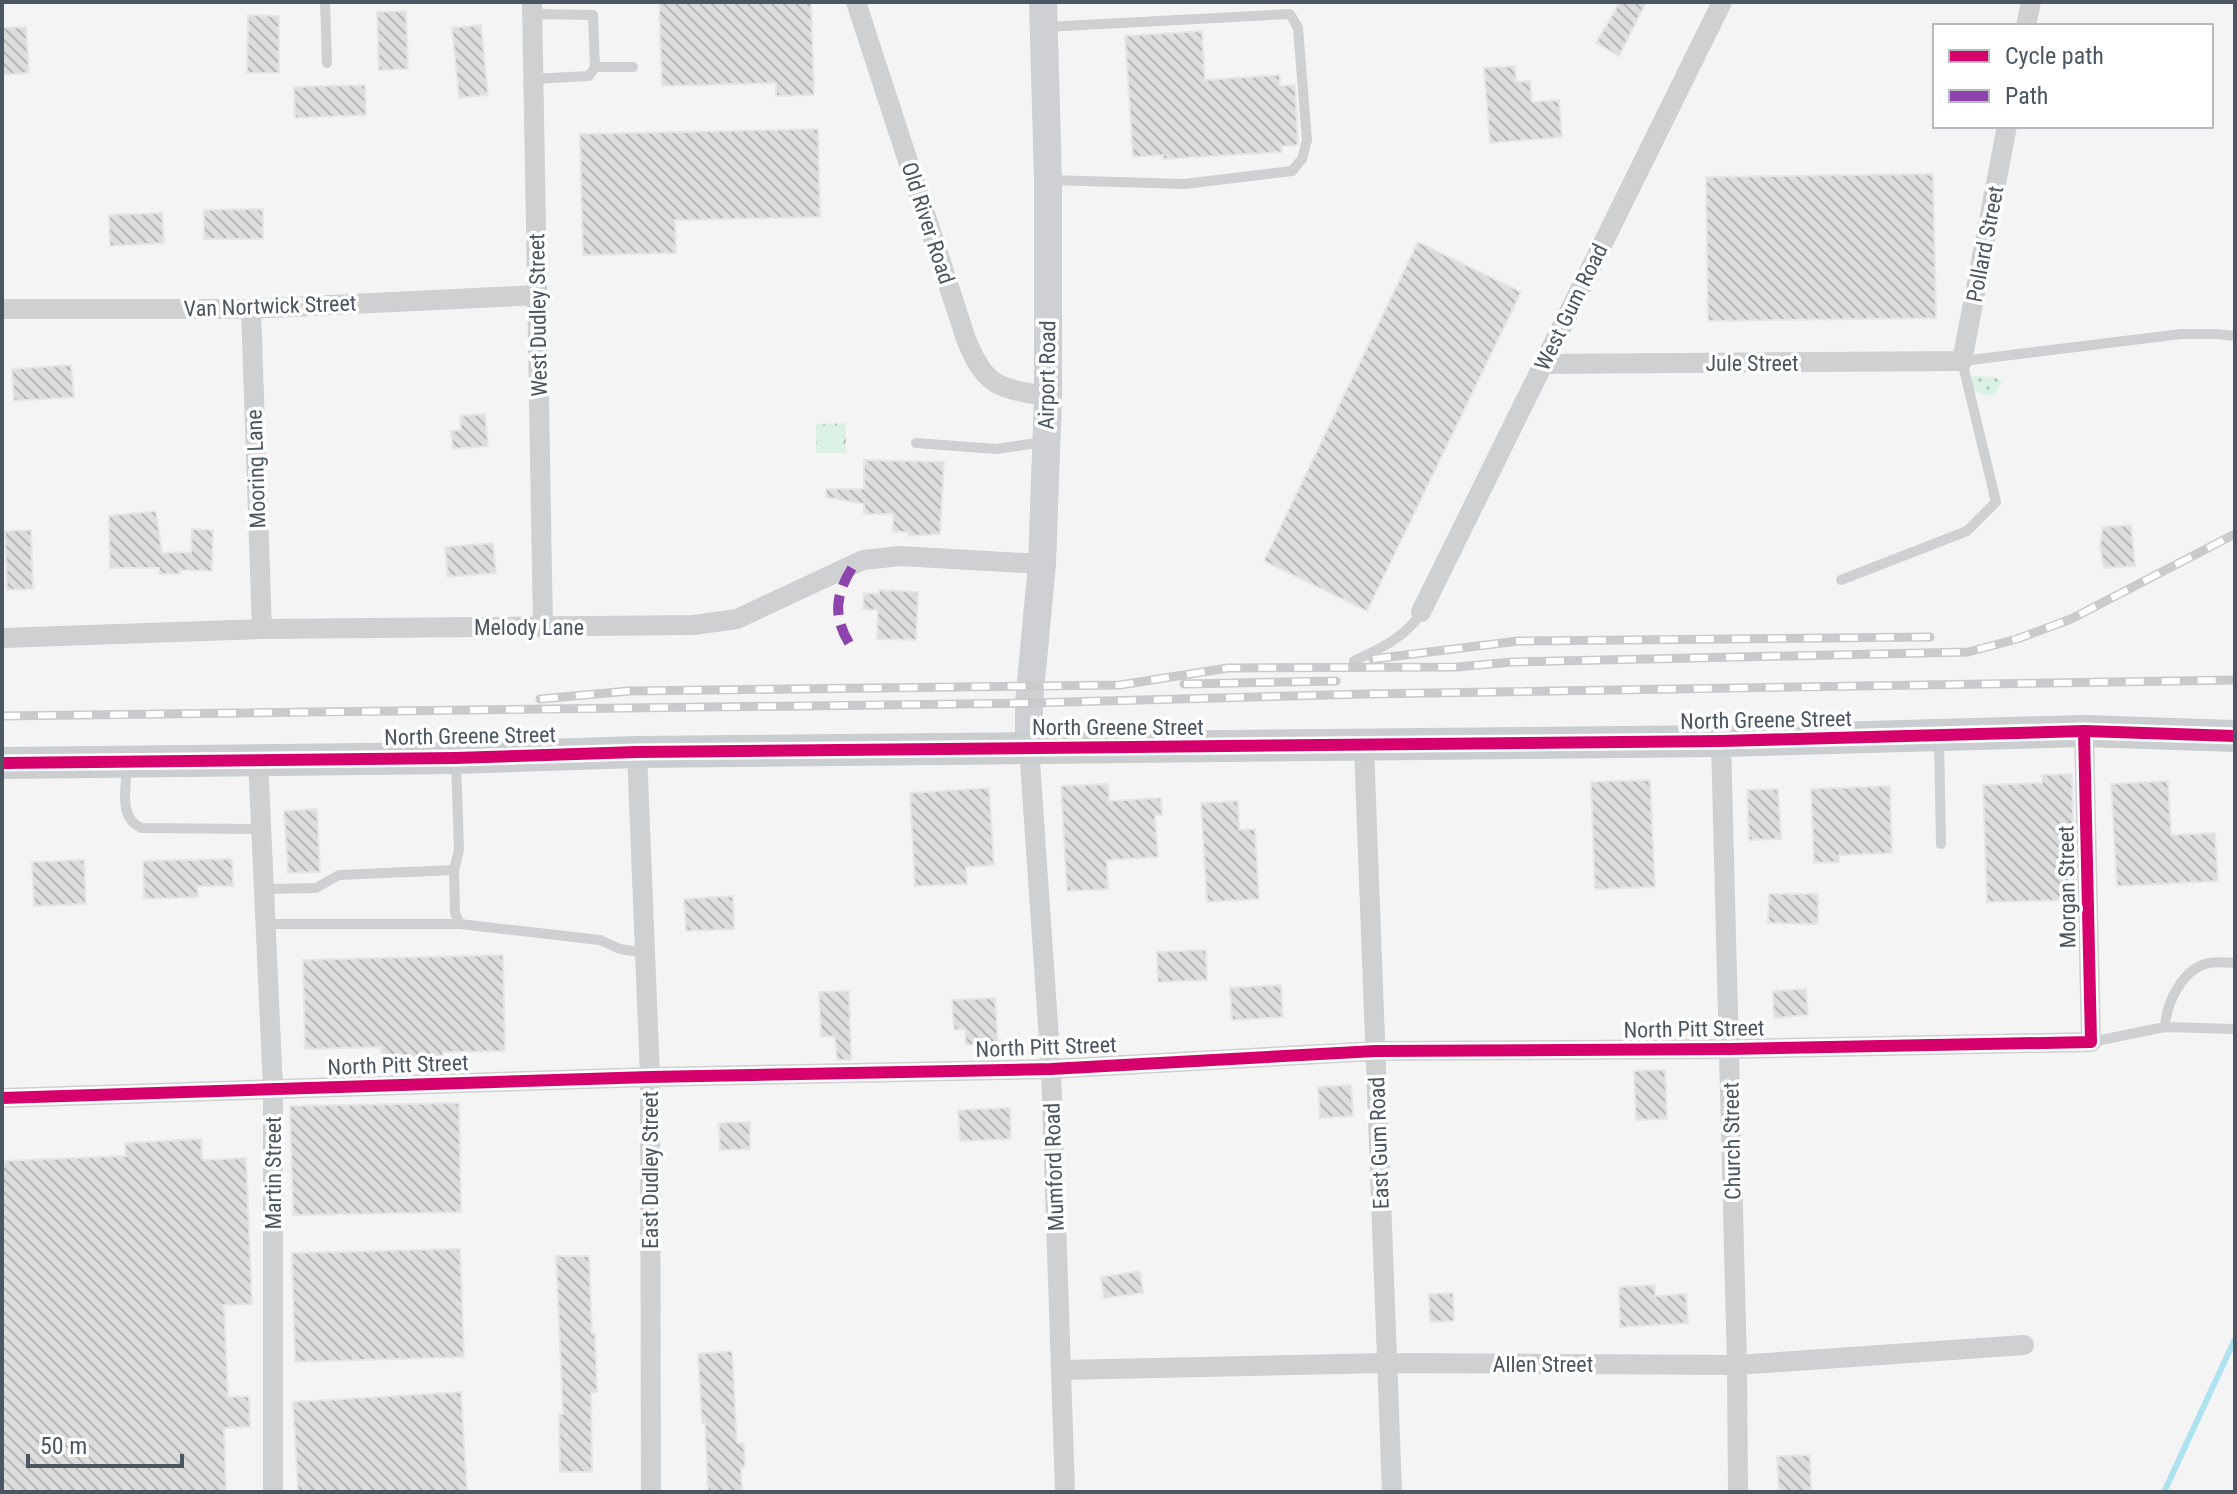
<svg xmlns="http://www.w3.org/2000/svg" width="2237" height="1494" font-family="'Roboto Condensed',sans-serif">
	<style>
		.grass { fill: url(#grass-dots) }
		.park { fill: url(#park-crowns) }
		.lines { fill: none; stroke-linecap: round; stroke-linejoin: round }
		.stream { stroke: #aee2f0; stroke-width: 6 }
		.building { fill: url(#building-back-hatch); stroke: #e5e6e7; stroke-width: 2 }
		.lane { stroke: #ced0d2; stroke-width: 10 }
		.street { stroke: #ced0d2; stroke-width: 20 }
		.secondary { stroke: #ced0d4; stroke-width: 28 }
		.primary { stroke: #caced1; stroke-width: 32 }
		.rail-casing { stroke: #c9cacc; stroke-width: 9 }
		.rail { stroke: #fff; stroke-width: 6; stroke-dasharray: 18; stroke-linecap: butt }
		.quiet { stroke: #8e44ad; stroke-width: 10; stroke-dasharray: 20 10; stroke-linecap: butt }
		.cycleway-casing { stroke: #fff; stroke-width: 17 }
		.cycleway { stroke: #d6006c; stroke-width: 12 }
		.labels { text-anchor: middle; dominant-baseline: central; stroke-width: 7; stroke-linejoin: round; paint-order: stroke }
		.street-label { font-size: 22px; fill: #4a5661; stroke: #fff }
	</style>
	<defs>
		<pattern id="grass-dots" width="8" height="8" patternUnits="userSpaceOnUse" patternTransform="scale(2)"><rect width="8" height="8" fill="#d9f2e3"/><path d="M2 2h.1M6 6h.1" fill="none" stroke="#b2c7bb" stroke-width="1.8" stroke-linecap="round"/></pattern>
		<pattern id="park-crowns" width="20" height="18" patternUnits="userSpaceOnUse" patternTransform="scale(2)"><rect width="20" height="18" fill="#d9f2e3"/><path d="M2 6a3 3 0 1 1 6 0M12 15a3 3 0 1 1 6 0" fill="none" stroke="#b2c7bb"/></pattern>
		<pattern id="building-back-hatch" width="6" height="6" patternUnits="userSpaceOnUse" patternTransform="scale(2)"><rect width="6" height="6" fill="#ddddde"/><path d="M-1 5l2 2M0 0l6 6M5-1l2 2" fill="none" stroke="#b5b6b7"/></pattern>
	</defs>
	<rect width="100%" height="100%" fill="#f4f4f4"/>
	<path class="grass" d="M1973 376 1993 377 2002 381 1995 395C1983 397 1973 392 1970 380Z"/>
	<path class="park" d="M846 423V453H816V424Z"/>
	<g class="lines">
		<path class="stream" d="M2164 1492 2235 1339"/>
	</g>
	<path class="building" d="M659 2H811L814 95 776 96V83L662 86Z
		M1620 2H1646L1619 56 1596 43Z
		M406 11 408 69 379 70 377 12Z
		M248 15 279 16V73H247Z
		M481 25 488 95 459 98 452 28Z
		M26 27 29 73 2 75V28Z
		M1202 31 1205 80 1280 75V86L1295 85 1298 145 1281 146 1282 152 1163 159V155L1133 157 1125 36Z
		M1515 66 1516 82 1530 81 1532 102 1559 100 1562 137 1490 143 1484 68Z
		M365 85 366 115 295 118 294 87Z
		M818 129 820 217 675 220 676 253 583 255 580 134Z
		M1933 174 1936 318 1708 321 1706 177Z
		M263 209V239H204V210Z
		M162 213 164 243 110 246 109 215Z
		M1418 242 1521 292 1367 611 1264 561Z
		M71 365 74 397 14 401 12 369Z
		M485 414 488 446 453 449 451 431 461 430 460 416Z
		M864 460 944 462 940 534 908 536 909 532H893V514H864V504L826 497V489H864Z
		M156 511 162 553 191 552 192 529 213 530 212 571 180 570V574H159V568H110L109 516Z
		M2131 525 2135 566 2104 568 2100 546 2103 527Z
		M31 530 33 589 7 590 5 531Z
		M493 543 496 573 448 577 445 547Z
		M879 590 918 592 916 640 877 639 878 610 863 609 864 593 879 594Z
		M2072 774 2075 900 1987 902 1983 785 2042 783V775Z
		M1650 780 1655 887 1595 889 1591 782Z
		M2168 781 2171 835 2215 833 2218 881 2117 886 2111 784Z
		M1108 784 1109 801 1161 798 1162 815H1155L1158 857 1107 860 1108 889 1067 891 1061 786Z
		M1890 786 1892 853 1839 855V862L1814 863 1811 789Z
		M989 788 994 865 966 867 967 884 915 886 910 793Z
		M1778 789 1781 839 1749 840 1747 790Z
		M1238 801 1239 830 1255 829 1259 899 1207 902 1201 803Z
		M317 809 320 872 288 873 284 811Z
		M232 859 233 886H197L198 897 144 899 143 861Z
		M84 860 86 904 34 906 32 862Z
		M1769 894H1818V924L1768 923Z
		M733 896 734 929 686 931 684 899Z
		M1206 950 1207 980 1158 982 1157 952Z
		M503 955 505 1051 443 1052V1056L382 1057 381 1047 305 1049 303 960Z
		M1281 985 1283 1017 1232 1020 1230 988Z
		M1806 989 1808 1015 1774 1018 1773 991Z
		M849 991 851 1060H837L835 1036 821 1037 819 992Z
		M995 998 998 1044 966 1045 965 1029 954 1030 952 1000Z
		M1665 1070 1667 1119 1636 1120 1634 1071Z
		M1351 1085 1353 1116 1320 1118 1318 1087Z
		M459 1103 461 1212 293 1215 290 1106Z
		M1010 1108 1011 1139 960 1141 958 1110Z
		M750 1122V1149L720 1150 719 1123Z
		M201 1139 202 1160 246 1158 252 1304 224 1305 228 1397 249 1396 250 1427 224 1428 226 1492H2V1161L126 1156 125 1143Z
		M460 1249 464 1357 295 1362 292 1253Z
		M556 1256H589L592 1334H595L597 1392 591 1393 592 1472H560L559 1414H563Z
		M1140 1271 1143 1293 1104 1298 1101 1277Z
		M1655 1285V1296L1686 1294 1688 1323 1620 1327 1619 1287Z
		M1453 1293 1454 1321 1430 1322 1429 1294Z
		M732 1351 737 1443H744L745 1467H741L742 1492H708L705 1423H702L698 1354Z
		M461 1392 467 1492H298L293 1402Z
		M1810 1455 1811 1492H1779L1777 1456Z"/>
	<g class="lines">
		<path class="lane" d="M325 2 327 63
			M532 14 593 15 595 67H633
			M1045 27 1290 14 1298 28 1307 140 1302 159 1292 171 1184 184 1050 180
			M533 79 589 76 595 67
			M916 443 996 449 1044 442
			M1841 580 1967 531 1996 502 1962 361 2181 334H2216L2235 336
			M1354 661C1379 649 1407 637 1421 612
			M1939 739 1941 844
			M127 767C126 788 118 819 142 828L262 829
			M454 870 455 913 460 924 600 940 620 949 645 953
			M264 889 316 888 339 875 454 870 459 850 456 762
			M266 924H460
			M2165 1027C2166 1003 2183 968 2209 963 2217 961 2227 963 2235 963
			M2091 1042 2165 1027 2235 1029"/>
		<path class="street" d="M532 2 543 628
			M856 2 966 339C986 389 999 387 1048 397
			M2026 26 2031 2
			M2 309H251L538 295
			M251 309 262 629
			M1542 364 1962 361 2007 126
			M1421 612 1722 2
			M2 638 262 629 694 625 737 619 863 560 900 556 1042 564
			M1721 741 1737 1365 1738 1492
			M1029 747 1051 1069 1065 1492
			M1364 747 1392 1492
			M637 752 650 1077 651 1492
			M258 759 273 1089V1492
			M2 1098 650 1077 1051 1069 1375 1051 1729 1049 2091 1042 2084 731
			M1062 1370 1387 1363 1737 1365 2024 1345"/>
		<path class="secondary" d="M1029 747V703L1042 564 1048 397V180L1043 2"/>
		<path class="primary" d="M2 763 455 758 637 752 1721 741 2084 731 2235 736"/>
		<defs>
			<path id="rail" d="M1373 659 1518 641 1930 637
				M1184 684 1336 681
				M540 699 629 691 1120 685 1228 668 1457 667 1512 662 1968 652 2017 639 2071 619 2235 534
				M2 716 1029 703 1366 694 2235 680"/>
		</defs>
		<use href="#rail" class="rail-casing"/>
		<use href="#rail" class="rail"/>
		<path class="quiet" d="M849 643C831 613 837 591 855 563"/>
		<defs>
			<path id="cycleway" d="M2 763 455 758 637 752 1721 741 2084 731 2235 736
				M2 1098 650 1077 1051 1069 1375 1051 1729 1049 2091 1042 2084 731"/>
		</defs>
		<use href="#cycleway" class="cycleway-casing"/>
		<use href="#cycleway" class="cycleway"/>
	</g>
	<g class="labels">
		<g class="street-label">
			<text transform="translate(928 223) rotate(72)">Old River Road</text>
			<text transform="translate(1985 244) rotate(-79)">Pollard Street</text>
			<text transform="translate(270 306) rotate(-2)">Van Nortwick Street</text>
			<text transform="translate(1571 307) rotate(-64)">West Gum Road</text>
			<text transform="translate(538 315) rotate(-91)">West Dudley Street</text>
			<text x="1752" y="363">Jule Street</text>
			<text transform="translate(1047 375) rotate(-89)">Airport Road</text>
			<text transform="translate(256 469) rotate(-92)">Mooring Lane</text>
			<text x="529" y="627">Melody Lane</text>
			<text transform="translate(1766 720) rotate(-1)">North Greene Street</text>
			<text x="1118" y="727">North Greene Street</text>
			<text transform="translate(470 736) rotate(-1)">North Greene Street</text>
			<text transform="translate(2067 887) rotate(-91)">Morgan Street</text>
			<text transform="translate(1694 1029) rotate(-1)">North Pitt Street</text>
			<text transform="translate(1046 1047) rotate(-2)">North Pitt Street</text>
			<text transform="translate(398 1065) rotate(-2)">North Pitt Street</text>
			<text transform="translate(1732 1141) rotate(-91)">Church Street</text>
			<text transform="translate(1379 1143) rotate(-92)">East Gum Road</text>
			<text transform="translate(1054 1167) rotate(-92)">Mumford Road</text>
			<text transform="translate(650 1170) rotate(-90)">East Dudley Street</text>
			<text transform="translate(273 1173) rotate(-90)">Martin Street</text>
			<text x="1543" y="1364">Allen Street</text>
		</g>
	</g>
	<rect width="2237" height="1494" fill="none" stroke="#4a5661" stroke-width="8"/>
	<rect x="1933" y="24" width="280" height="104" fill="#ffffff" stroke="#b7bbc0" stroke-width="2"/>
	<rect x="1949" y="50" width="40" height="12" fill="#d6006c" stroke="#b7bbc0" stroke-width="2"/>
	<text x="2005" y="64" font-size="24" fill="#4a5661">Cycle path</text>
	<rect x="1949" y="90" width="40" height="12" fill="#8e44ad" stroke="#b7bbc0" stroke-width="2"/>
	<text x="2005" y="104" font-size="24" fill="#4a5661">Path</text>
	<path d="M28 1454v12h154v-12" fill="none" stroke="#4a5661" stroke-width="4"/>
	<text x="40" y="1454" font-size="24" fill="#4a5661" stroke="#ffffff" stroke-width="6" paint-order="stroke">50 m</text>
</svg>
